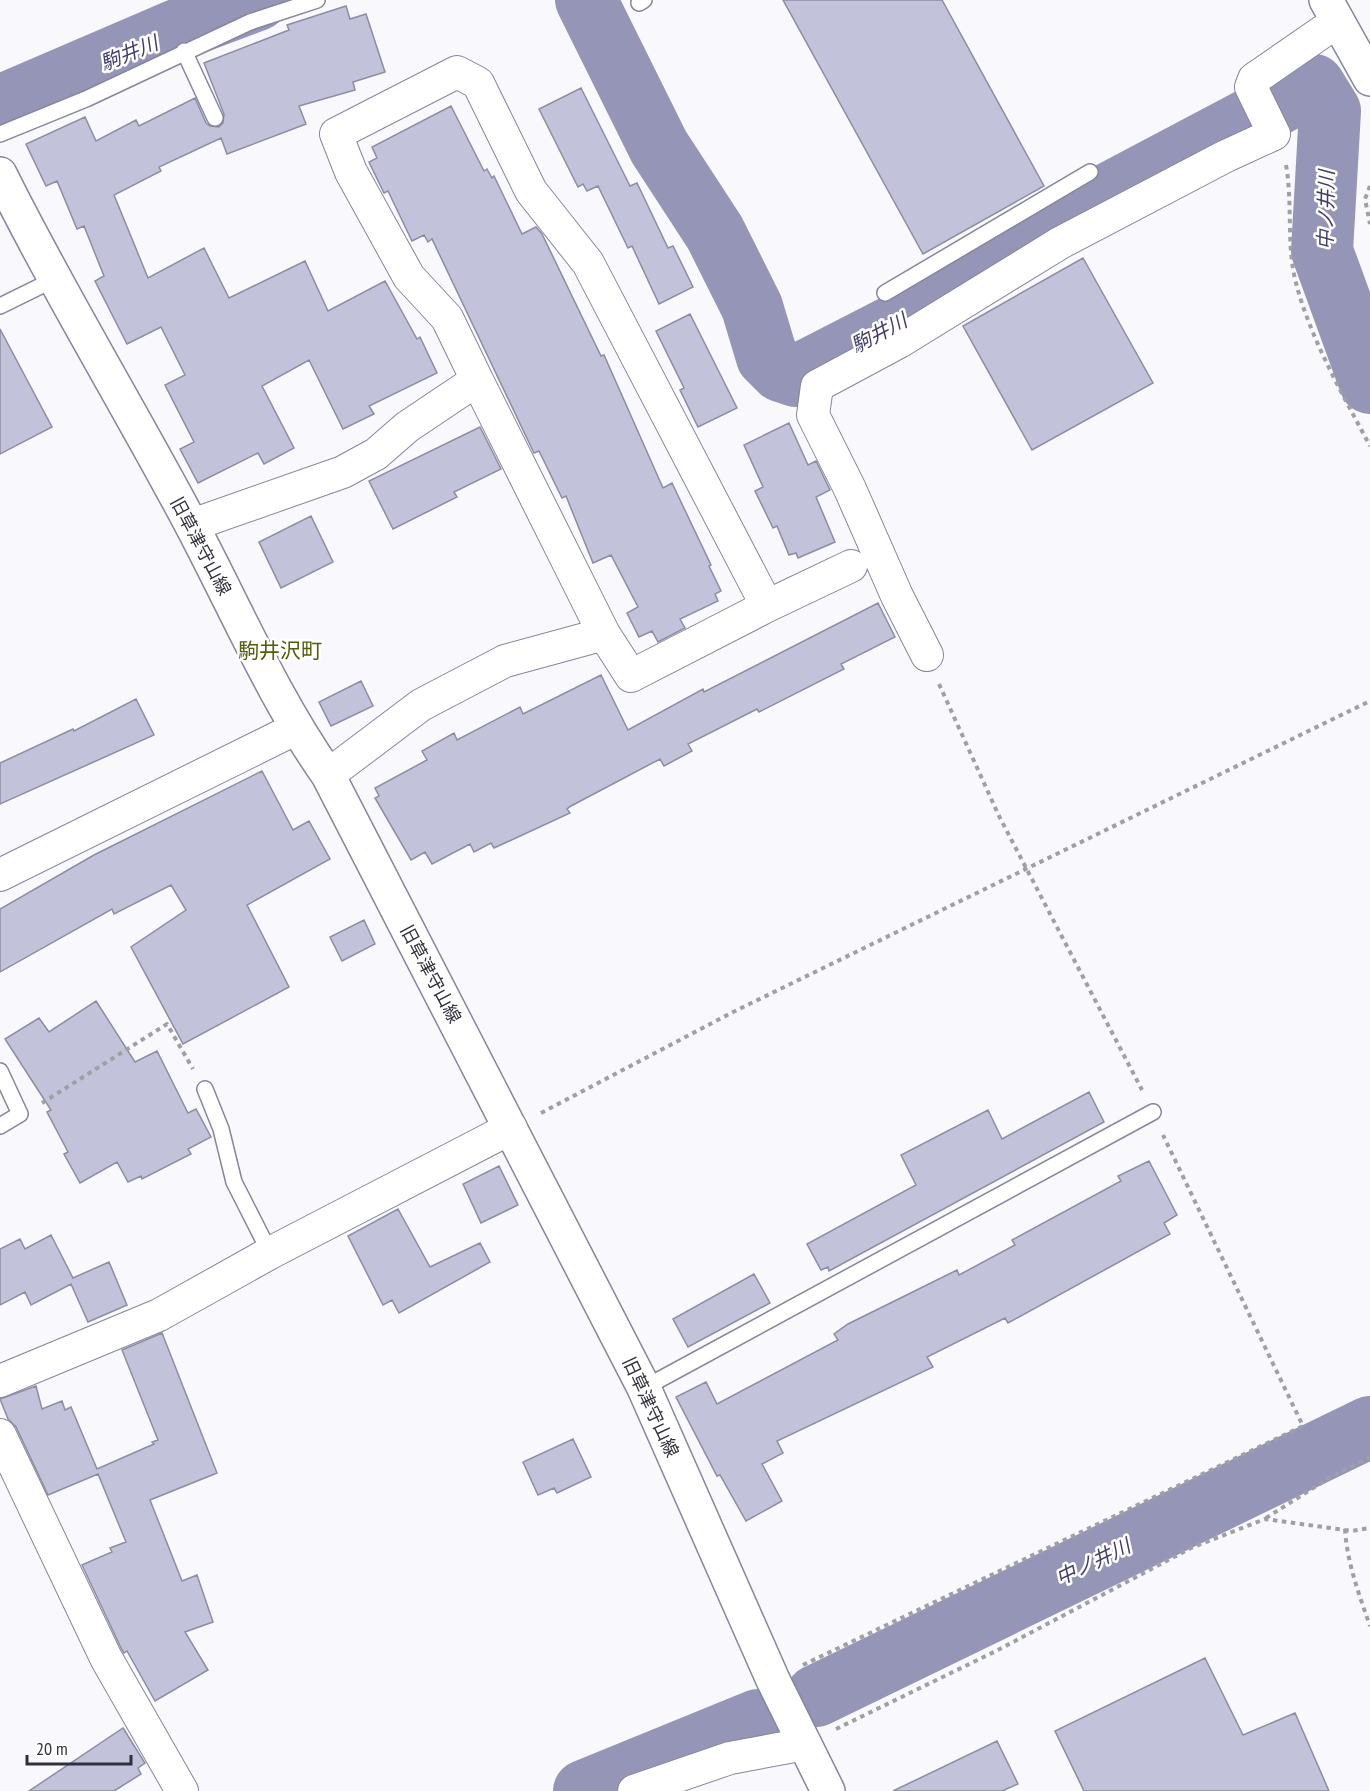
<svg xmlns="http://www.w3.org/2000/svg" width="1370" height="1791" font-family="'PT Sans Narrow','Noto Sans JP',sans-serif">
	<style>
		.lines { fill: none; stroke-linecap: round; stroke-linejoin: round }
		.river { stroke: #9595b8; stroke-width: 62 }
		.building { fill: #c2c2db; stroke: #8c8ca3; stroke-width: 1.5 }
		.service-casing { stroke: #86869d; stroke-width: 18 }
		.minor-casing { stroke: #86869d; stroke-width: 34 }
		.tertiary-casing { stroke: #86869d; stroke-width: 36 }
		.primary-casing { stroke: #86869d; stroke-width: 36 }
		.path { stroke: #9f9fa6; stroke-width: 4; stroke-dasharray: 4.5 4.5; stroke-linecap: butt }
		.service { stroke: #fff; stroke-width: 15 }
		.minor { stroke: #fff; stroke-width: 32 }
		.tertiary { stroke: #fff; stroke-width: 33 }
		.primary { stroke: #fff; stroke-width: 33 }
		.labels { text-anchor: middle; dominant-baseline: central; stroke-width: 5; stroke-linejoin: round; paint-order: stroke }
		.street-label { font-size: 18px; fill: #30303a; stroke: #fff }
		.water-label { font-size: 20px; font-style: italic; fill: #413e6e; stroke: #fff }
		.quarter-label { font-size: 21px; fill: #535e0c; stroke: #fff }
	</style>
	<rect width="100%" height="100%" fill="#f8f8fd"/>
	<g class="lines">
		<path class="river" d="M586 0 659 147 715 233 752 307 767 357 781 371 796 376 909 318 1076 211 1314 85 1330 111
			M0 106 177 30 257 0
			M1330 111 1322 251 1370 383
			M816 1696 1370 1427
			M584 1791 758 1720"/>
	</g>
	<path class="building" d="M783 0H942L1044 186 923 254Z
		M346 6 350 19 366 14 385 72 353 82 355 90 299 106 306 124 227 154 221 138 159 167 161 171 114 195 148 278 204 248 229 298 305 261 328 311 385 281 417 339 420 337 437 373 369 406 374 414 343 429 309 360 262 386 294 448 264 464 258 453 198 483 180 449 194 442 165 385 185 375 161 327 127 344 95 281 104 276 84 226 77 229 57 181 46 186 26 144 85 117 96 141 136 120 139 126 195 98 206 123 210 126 219 127 223 123 224 114 204 63 289 30 287 25Z
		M581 88 630 186 637 183 668 248 673 246 693 287 659 304 632 246 628 248 598 186 587 191 583 184 578 187 539 109Z
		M451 106 484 171 487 169 492 178 494 176 522 234 536 227 542 234 601 356 604 355 663 488 672 483 711 565 709 566 721 591 715 594 718 601 680 619 685 628 658 642 652 631 639 637 627 613 638 607 611 555 593 563 566 496 562 498 539 451 534 453 432 239 428 242 424 235 412 241 388 191 384 193 369 162 377 158 372 147Z
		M1083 258 1153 383 1032 450 963 326Z
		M690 314 737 408 698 427 680 390 684 388 656 331Z
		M0 329 52 427 0 454Z
		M789 423 808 465 816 461 830 490 816 497 835 542 798 558 796 553 789 555 777 526 773 528 755 491 763 487 744 445Z
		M480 427 501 469 454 492 457 497 393 529 369 481Z
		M311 516 333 562 281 588 259 542Z
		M878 603 895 637 841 664 844 669 759 712 757 709 688 744 692 751 664 766 660 759 571 806 567 809 570 813 494 848 491 843 474 852 470 844 432 864 425 852 411 860 375 798 379 796 375 788 427 760 422 751 454 733 457 740 520 707 523 714 601 675 628 730 703 689 704 692Z
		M361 681 373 706 331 726 319 702Z
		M136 699 154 735 0 804V763L73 729 74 731Z
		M262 771 293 830 309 821 330 859 247 905 289 987 183 1044 131 947 186 910 171 885 114 914 112 909 0 972V909L94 855Z
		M364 920 375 944 342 961 330 937Z
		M96 1001 135 1062 157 1051 188 1113 196 1109 211 1137 188 1149 191 1154 142 1179 141 1176 128 1182 117 1162 80 1183 64 1154 68 1152 47 1112 51 1110 5 1039 39 1018 49 1032Z
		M1089 1092 1104 1122 829 1271 828 1267 821 1270 807 1244 916 1185 901 1155 988 1110 1002 1139Z
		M1149 1161 1177 1215 1164 1223 1170 1234 1008 1323 1005 1318 927 1357 933 1367 777 1441 783 1453 762 1464 782 1501 746 1521 720 1475 717 1476 676 1397 706 1382 717 1404 838 1340 834 1334 848 1324 957 1270 959 1275 1015 1245 1012 1240 1121 1181 1118 1176Z
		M499 1166 518 1205 481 1223 463 1184Z
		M398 1209 430 1267 480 1243 490 1262 399 1313 392 1300 383 1305 348 1236Z
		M51 1235 73 1278 109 1262 127 1305 88 1322 71 1284 31 1305 25 1292 0 1305V1249L20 1239 25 1249Z
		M754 1274 770 1303 688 1347 673 1319Z
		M162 1333 217 1473 150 1500 182 1581 197 1575 213 1622 185 1632 208 1670 155 1701 127 1651 124 1653 122 1650 82 1565 112 1552 110 1548 126 1542 98 1474 48 1495 16 1427 8 1419 0 1399 36 1386 42 1409 62 1401 65 1410 71 1407 97 1469 154 1444 152 1442 158 1440 122 1350Z
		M573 1439 591 1477 557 1493 554 1488 538 1495 523 1462Z
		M1205 1658 1243 1735 1295 1713 1329 1791H1084L1055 1731Z
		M123 1728 145 1763 138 1768 141 1774 114 1791H29Z
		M997 1741 1018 1784 1002 1791H893Z"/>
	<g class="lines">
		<defs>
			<path id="service" d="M639 3 644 0
				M184 51 215 118
				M0 134 86 99 250 22 317 0
				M885 293 1090 172
				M0 306 55 279
				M0 1071 20 1114 0 1126
				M205 1089 221 1129 234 1182 270 1253
				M644 1388 1153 1112"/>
			<path id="minor" d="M477 380 604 634
				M192 525 343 472 376 454 407 427 477 380 447 318 409 277 351 172 336 134 457 72 478 83 531 191 588 263 767 606
				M927 655 897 596 850 489 813 415 817 386 899 342 1060 243 1226 156 1274 134 1251 87 1254 79 1338 21
				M328 775 421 705 505 661 604 634 631 676 767 606 851 566
				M0 875 295 729
				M0 1381 159 1315 270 1253 511 1128
				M0 1435 106 1658 182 1791
				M634 1791 730 1758 805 1744"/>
			<path id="tertiary" d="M0 174C59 293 129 407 191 524 236 609 273 697 328 775L644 1388 773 1680 828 1791"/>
			<path id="primary" d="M1326 0 1370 79"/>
		</defs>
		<use href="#service" class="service-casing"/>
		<use href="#minor" class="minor-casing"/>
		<use href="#tertiary" class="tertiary-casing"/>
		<use href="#primary" class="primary-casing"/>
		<path class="path" d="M1286 165C1293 204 1286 245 1296 283 1310 338 1344 397 1370 446
			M1370 186 1365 199 1370 224
			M939 684 999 816 1142 1090
			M42 1103 167 1024 193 1069
			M541 1113 733 1012 1370 701
			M1266 1518 1329 1478 1370 1457
			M1345 1529C1347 1563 1359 1594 1370 1626
			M803 1665 1303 1426 1163 1135
			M836 1729 996 1651 1191 1548 1265 1519 1352 1531 1370 1528"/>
		<use href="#service" class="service"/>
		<use href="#minor" class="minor"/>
		<use href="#tertiary" class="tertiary"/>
		<use href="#primary" class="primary"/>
	</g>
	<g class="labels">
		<g class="street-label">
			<text transform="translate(201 546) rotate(62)">旧草津守山線</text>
			<text transform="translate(431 974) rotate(62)">旧草津守山線</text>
			<text transform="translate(651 1407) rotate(65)">旧草津守山線</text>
		</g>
		<g class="water-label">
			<text transform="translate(129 53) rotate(-22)">駒井川</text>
			<text transform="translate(1326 210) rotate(-89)">中ノ井川</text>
			<text transform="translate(879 333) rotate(-28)">駒井川</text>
			<text transform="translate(1093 1562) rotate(-26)">中ノ井川</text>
		</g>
		<g class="quarter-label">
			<text x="280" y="650">駒井沢町</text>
		</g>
	</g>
	<path d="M27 1755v9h104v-9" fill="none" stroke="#30303a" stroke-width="3"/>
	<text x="36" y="1755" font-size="18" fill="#30303a" stroke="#ffffff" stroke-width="4.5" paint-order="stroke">20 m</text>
</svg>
